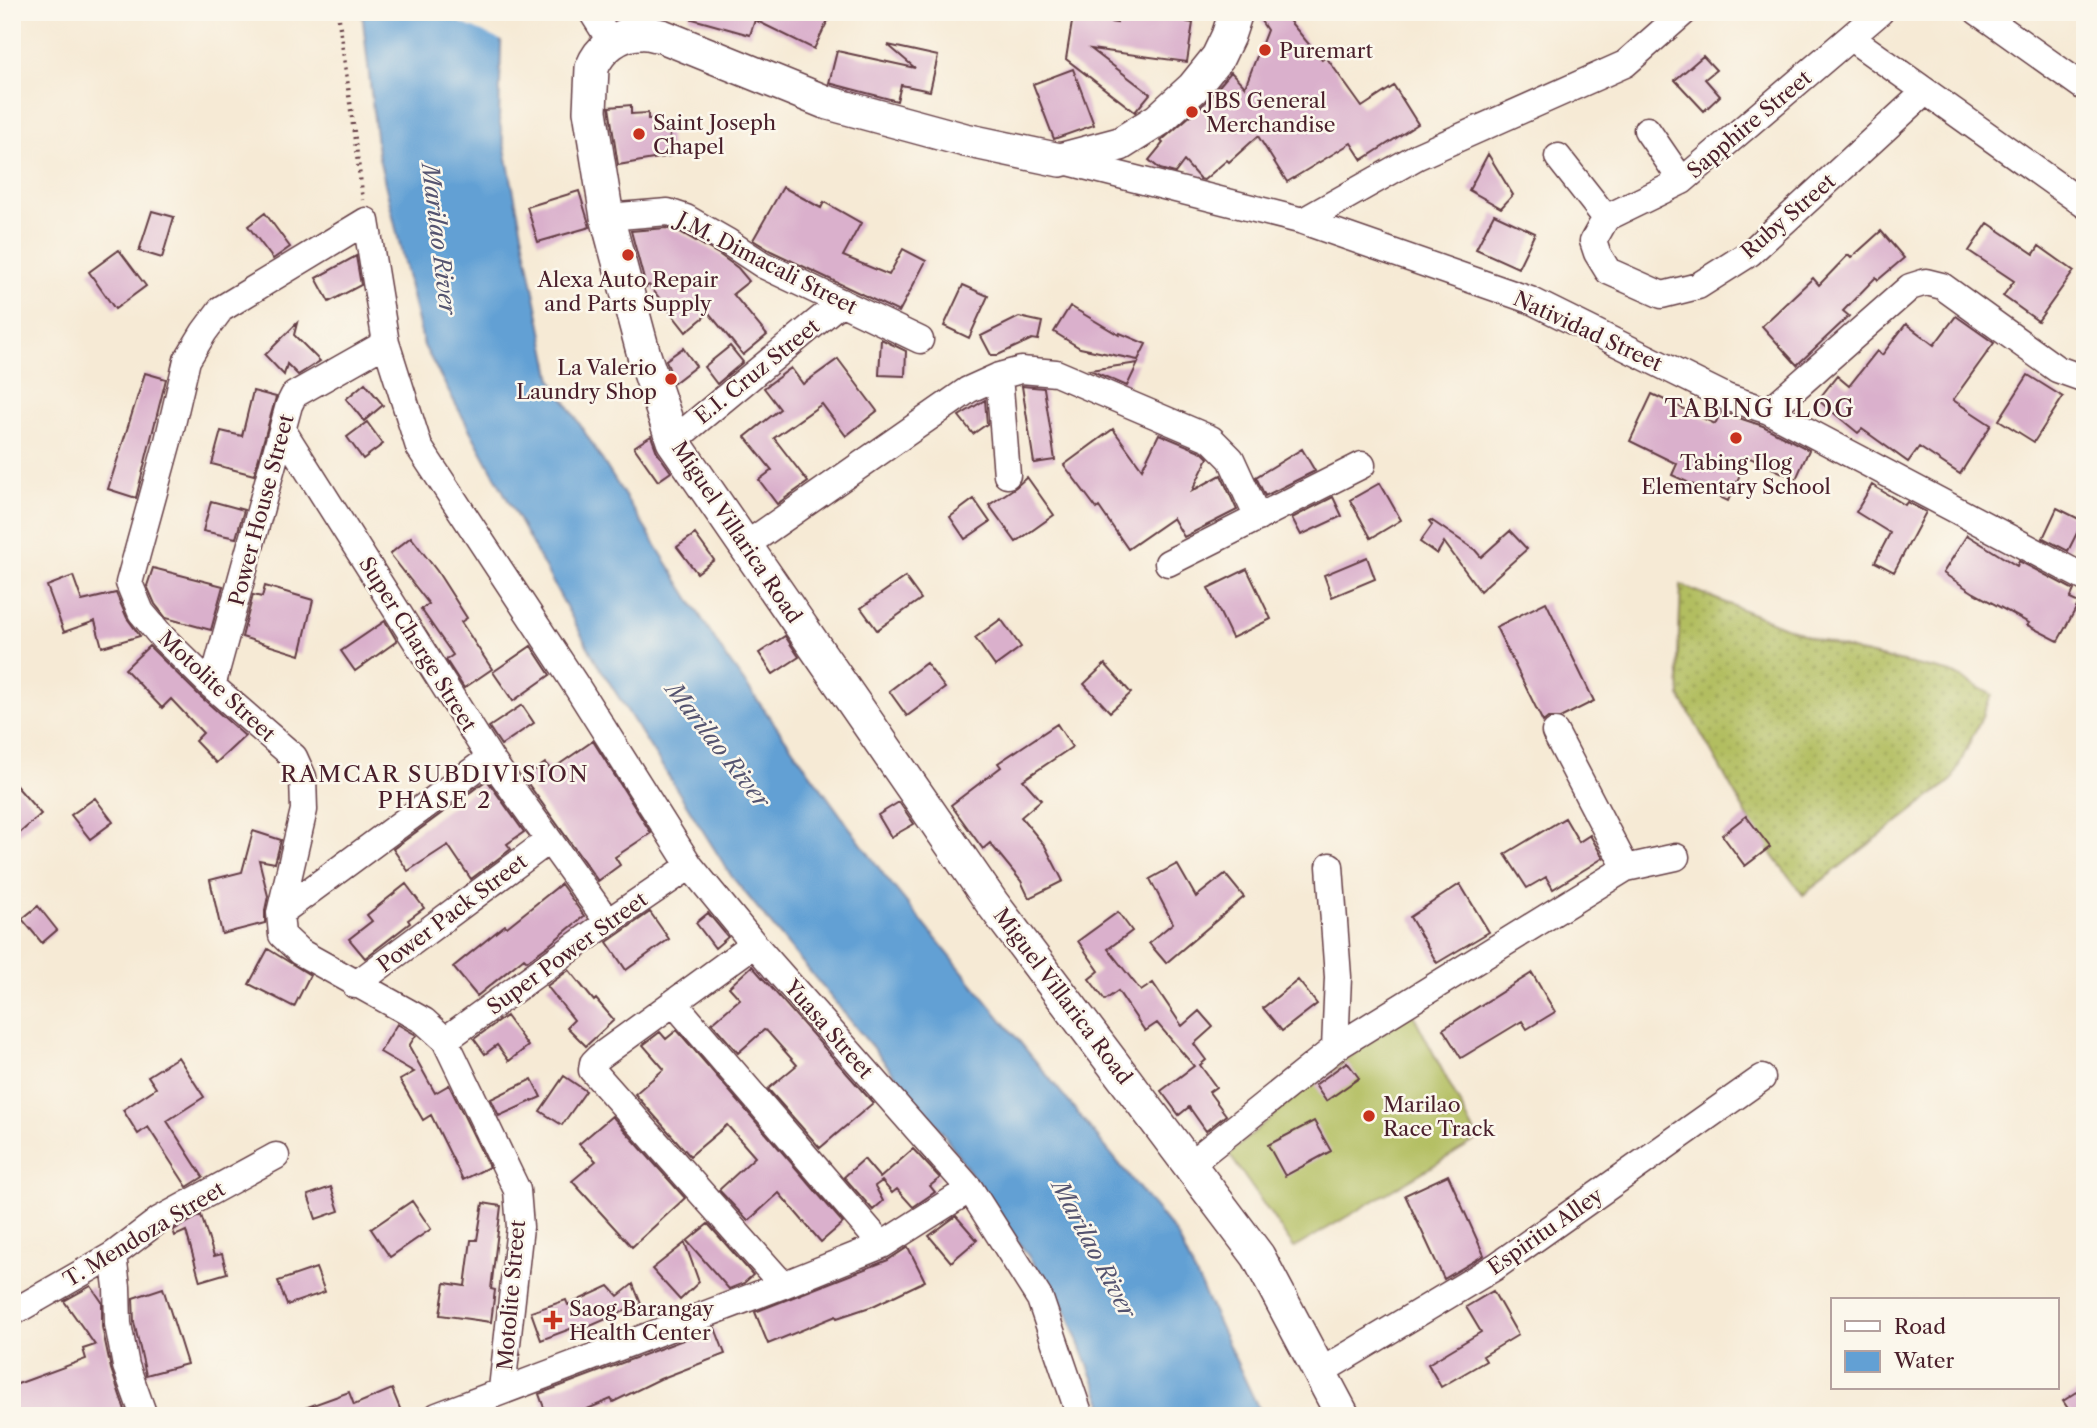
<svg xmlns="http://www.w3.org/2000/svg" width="2097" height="1428" font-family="'Libre Caslon Text',serif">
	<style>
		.grass { fill: url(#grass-dots); stroke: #7e6e46; stroke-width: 2 }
		.garden { fill: #b2be60; stroke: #7e6e46; stroke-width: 2 }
		.water { fill: #62a0d4; stroke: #566080; stroke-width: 2 }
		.pier { fill: #f6ead5 }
		.building { fill: #dab0cc }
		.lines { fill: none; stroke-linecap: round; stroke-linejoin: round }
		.minor-casing { stroke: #643d44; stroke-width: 29 }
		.major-casing { stroke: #643d44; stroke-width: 36 }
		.path { stroke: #643d44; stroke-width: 4.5; stroke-dasharray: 2 5; stroke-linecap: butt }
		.minor { stroke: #fff; stroke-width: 26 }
		.major { stroke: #fff; stroke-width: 33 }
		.poi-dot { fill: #c8321e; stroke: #fbf7ec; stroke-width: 2.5 }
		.labels { text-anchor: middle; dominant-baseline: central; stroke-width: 5; stroke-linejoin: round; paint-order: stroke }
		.poi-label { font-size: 21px; fill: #4a1f2b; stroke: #fbf7ec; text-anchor: start }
		.street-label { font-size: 21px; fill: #4a1f2b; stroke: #fbf7ec }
		.water-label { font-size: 23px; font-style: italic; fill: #54536f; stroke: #fbf7ec }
		.neighbourhood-label { font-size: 23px; letter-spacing: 2px; fill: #4a1f2b; stroke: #fbf7ec }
		.quarter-label { font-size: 24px; letter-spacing: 2px; fill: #4a1f2b; stroke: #fbf7ec }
	</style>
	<defs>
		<pattern id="grass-dots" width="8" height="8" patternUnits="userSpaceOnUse" patternTransform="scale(1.75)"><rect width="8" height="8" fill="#b2be60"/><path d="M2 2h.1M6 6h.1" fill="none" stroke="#939a4f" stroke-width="1.8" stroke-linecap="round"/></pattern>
	</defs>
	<rect width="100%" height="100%" fill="#fbf7ec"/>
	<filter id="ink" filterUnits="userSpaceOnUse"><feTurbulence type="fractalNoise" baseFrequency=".0143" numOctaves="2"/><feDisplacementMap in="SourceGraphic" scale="14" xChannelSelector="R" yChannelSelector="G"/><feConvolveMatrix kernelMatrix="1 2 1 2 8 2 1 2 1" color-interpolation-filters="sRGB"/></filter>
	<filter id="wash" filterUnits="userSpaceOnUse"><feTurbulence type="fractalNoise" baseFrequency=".00686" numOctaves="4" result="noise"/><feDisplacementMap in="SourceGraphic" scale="28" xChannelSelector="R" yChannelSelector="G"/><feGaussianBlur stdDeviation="1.57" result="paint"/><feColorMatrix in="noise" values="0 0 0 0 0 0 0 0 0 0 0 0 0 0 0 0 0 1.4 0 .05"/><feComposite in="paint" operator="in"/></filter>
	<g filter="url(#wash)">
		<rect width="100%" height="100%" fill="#f6ead5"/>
		<path class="grass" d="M1681 585 1813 638 1858 652 1952 673 1992 695 1952 780 1803 895 1759 837 1680 696 1678 656Z"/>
		<path class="garden" d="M1412 1012 1478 1139 1294 1248 1229 1154 1298 1094Z"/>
		<path class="water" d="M362 12H502L499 119 552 380 726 657 884 875 1177 1235 1262 1416H1108L1067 1312 943 1133 732 877 594 658 424 346 378 154Z"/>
		<path class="pier" d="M436 12H506L505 42Z"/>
		<g id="blocks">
			<path class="building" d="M690 12H832L814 49 755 20 750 35 689 18Z
				M1117 12H1187V22L1193 23 1187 62 1091 49 1150 94 1135 112 1066 59 1073 16 1117 23Z
				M1255 12H1282L1322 60 1326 57 1362 107 1394 86 1418 124 1362 160 1351 143 1287 182 1258 136 1229 162 1227 160 1204 180 1200 179 1184 161 1175 173 1160 169 1149 160 1163 143 1161 141 1206 102 1231 72 1245 87 1267 30Z
				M888 45 938 56 930 91 901 85 897 101 829 83 837 51 915 68Z
				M1703 56 1716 70 1705 79 1720 96 1704 111 1675 80Z
				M1073 69 1094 125 1054 139 1033 84Z
				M631 105V114L648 113V119H658V125H669L671 156 618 165 609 107Z
				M1488 154 1513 195 1501 208 1469 190Z
				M783 187 821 208 824 202 861 223 843 256 889 275 903 249 926 261 899 312 771 251 753 240Z
				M579 191 590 227 538 242 527 207Z
				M152 211 174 217 162 258 139 251Z
				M265 213 290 247 273 259 248 226Z
				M1494 214 1535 233 1518 268 1476 249Z
				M1988 223 2034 254 2039 246 2074 271 2038 321 2003 296 2014 281 1969 251Z
				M666 228 680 232 720 255 738 268 749 281 733 294 767 335 743 355 709 313 686 332 649 285 646 287 631 231Z
				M1881 231 1904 258 1878 280 1876 277 1843 311 1849 316 1797 365 1762 326 1813 278 1819 285 1848 255 1851 258Z
				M119 250 146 286 115 309 89 272Z
				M356 256 361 285 329 302 316 278Z
				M963 285 988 296 969 338 944 326Z
				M1070 306 1119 335 1120 333 1146 344 1138 360 1080 348 1054 332Z
				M1956 316 1994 343 1953 400 1991 425 1960 474 1919 447 1908 462 1862 429 1858 433 1818 400 1837 376 1849 386 1877 351 1882 355 1906 324 1934 345Z
				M1019 317 1042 322 1038 340 1032 339 998 355H991L981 336Z
				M297 323 294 335 320 361 298 375 287 364 284 375 265 355Z
				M881 339 906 351 905 376 879 375Z
				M730 346 743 362 717 384 704 367Z
				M683 348 696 366 674 383 666 360Z
				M838 359 877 411 846 436 822 404 774 438 808 482 777 504 759 480 772 470 745 437 780 409 764 388 791 368 803 384Z
				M1138 363 1127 386 1090 370Z
				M145 373 166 379 136 498 108 489Z
				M2028 375 2063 397 2034 442 1999 420Z
				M365 383 383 405 364 421 346 399Z
				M1022 386 1044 388 1055 460 1034 463Z
				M253 391 276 397 254 475 212 464 221 431 242 436Z
				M1652 394 1715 424 1721 412 1763 426 1809 450 1796 479 1748 457 1728 501 1672 475 1677 464 1630 441Z
				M985 400 987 424 973 434 959 416Z
				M367 422 383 444 363 459 347 437Z
				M1113 429 1142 469 1159 434 1202 452 1208 458 1192 491 1221 475 1237 510 1184 537 1173 518 1128 549 1099 507 1097 509 1064 465Z
				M651 436 657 452 671 472 658 481 634 447Z
				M1302 449 1315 471 1265 496 1256 477Z
				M1027 477 1054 515 1016 542 989 505 1016 487Z
				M1380 483 1401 520 1371 538 1350 500Z
				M1872 485 1905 505 1907 502 1926 512 1894 572 1875 562 1890 533 1856 512Z
				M1333 497 1342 516 1301 535 1292 518Z
				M974 499 990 522 965 539 950 517Z
				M211 501 244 510 236 538 203 531Z
				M2057 508 2083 521 2068 551 2043 538Z
				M1431 520 1475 550 1481 557 1510 531 1527 549 1480 591 1444 542 1437 554 1420 542 1432 525 1429 521Z
				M695 534 714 560 697 573 677 547Z
				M1967 535 2017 566 2019 561 2074 590 2070 599 2079 603 2058 641 2027 625 2029 623 1974 593 1943 573Z
				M411 537 437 571 467 618 461 622 492 669 464 688 446 660 453 655 421 609 429 604 390 554Z
				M1367 557 1375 579 1332 597 1324 575Z
				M153 568 223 586 211 630 166 618 155 604 147 586Z
				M1247 569 1271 619 1232 638 1208 588Z
				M73 576 82 601 116 593 127 618 140 636 102 647 95 621 64 632 47 586Z
				M905 577 921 599 877 630 861 608Z
				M265 586 313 600 300 655 242 637 253 595 262 597Z
				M1546 602 1594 701 1560 718H1548L1543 722 1496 627Z
				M1001 619 1021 647 995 666 975 638Z
				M385 621 397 641 355 671 341 651Z
				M785 636 799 657 773 674 759 653Z
				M149 646 201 697 245 736 216 763 195 741 203 733 171 699 162 708 125 669Z
				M531 646 550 675 513 701 493 672Z
				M926 663 945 688 907 716 889 691Z
				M1105 664 1131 693 1110 712 1084 684Z
				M522 705 534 723 501 745 489 727Z
				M1057 724 1072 747 1023 780 1041 800 1021 817 1045 846 1063 881 1029 898 1021 881 990 843 983 849 951 805 1001 767 998 763Z
				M593 741 651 833 615 857 620 865 598 881 524 778 545 763 551 770Z
				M487 780 524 832 507 844 511 849 471 879 448 845 408 871 393 849Z
				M12 781 41 814 12 840Z
				M95 798 113 822 90 839 71 815Z
				M899 802 914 824 891 837 878 815Z
				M1746 816 1770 847 1745 866 1722 835Z
				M1565 818 1579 842 1590 835 1603 858 1553 889 1546 877 1527 888 1505 854Z
				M253 831 281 840 275 863 259 860 268 896 265 910V923L222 934 210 880 242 872Z
				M1177 864 1196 897 1225 874 1244 897 1166 963 1149 943 1173 923 1150 879Z
				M406 884 424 908 408 920 410 923 365 958 349 939 372 921 367 915Z
				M561 884 584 916 549 945 527 961 524 958 477 996 453 967 505 925 507 927Z
				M1460 884 1489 932 1437 963 1410 917Z
				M38 906 57 930 42 943 22 919Z
				M650 912 669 939 626 970 607 942Z
				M1118 912 1132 931 1108 949 1141 991 1153 983 1182 1026 1199 1011 1213 1027 1194 1044 1206 1060 1200 1065 1216 1087 1209 1092 1226 1115 1206 1131 1189 1107 1179 1115 1161 1091 1194 1066 1157 1023 1145 1031 1118 991 1105 1000 1089 979 1099 971 1078 941Z
				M708 913 728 937 715 948 696 923Z
				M268 949 310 975 294 1007 249 984Z
				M752 966 873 1103 820 1148 768 1089 797 1065 767 1031 764 1030 738 1053 712 1023 740 999 729 987Z
				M569 970 594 1001 596 999 614 1020 586 1046 567 1027 574 1020 547 986Z
				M1532 973 1555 1012 1527 1029 1522 1021 1461 1058 1443 1029Z
				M1298 980 1317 1004 1282 1031 1263 1008Z
				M506 1016 528 1046 509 1061 497 1045 485 1054 474 1039Z
				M397 1024 416 1035 409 1046 435 1093 449 1085 489 1167 463 1180 431 1115 423 1120 400 1080 414 1072 380 1052Z
				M677 1030 843 1223 821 1242 779 1193 748 1221 719 1190 755 1157 727 1125 690 1156 635 1094 664 1069 643 1045 660 1032 666 1039Z
				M178 1057 204 1097 167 1121 203 1177 187 1187 148 1127 138 1134 123 1110 156 1088 148 1076Z
				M1347 1062 1359 1078 1326 1101 1315 1085Z
				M564 1076 586 1091 562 1125 540 1111Z
				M532 1079 541 1097 499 1116 491 1099Z
				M612 1116 685 1198 632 1247 572 1181 596 1161 579 1144Z
				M1314 1121 1331 1151 1285 1176 1268 1145Z
				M913 1149 940 1178 930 1186 935 1192 913 1207 897 1189 892 1193 882 1181 875 1186 883 1201 873 1210 844 1177 864 1159 880 1178Z
				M1448 1175 1484 1255 1444 1279 1405 1195Z
				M331 1187 339 1211 316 1219 308 1195Z
				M412 1201 431 1229 390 1257 371 1229Z
				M483 1203 501 1206 491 1289 495 1290 491 1322 440 1315 445 1283 465 1286 471 1240H477Z
				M201 1215 214 1256 222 1254 227 1273 200 1281 186 1231 175 1236 173 1230Z
				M956 1216 977 1240 951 1262 929 1236Z
				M708 1224 753 1275 744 1283 729 1289 687 1241Z
				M685 1243 699 1282 680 1300 652 1269Z
				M908 1247 925 1281 873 1306 837 1318 836 1316 768 1344 755 1312 888 1260Z
				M316 1268 325 1292 287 1305 278 1281Z
				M633 1284 641 1304 588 1327 586 1323 541 1340 531 1312 566 1300 568 1305 609 1286 618 1296Z
				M91 1286 102 1302V1327L111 1369 127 1416H12V1386L86 1359 83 1349 95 1345 64 1301Z
				M163 1288 187 1364 146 1375 134 1322 133 1298Z
				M1493 1291 1518 1335 1483 1356 1486 1361 1441 1387 1428 1364 1481 1332 1466 1307Z
				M715 1328 725 1354 660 1379 613 1402 611 1399 571 1416H547L539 1394Z
				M2085 1387V1416H2073L2063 1401Z
				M392 1389 403 1416H291V1413L349 1392 354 1405Z"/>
		</g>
	</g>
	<g filter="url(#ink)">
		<use href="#blocks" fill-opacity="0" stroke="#643d44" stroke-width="2"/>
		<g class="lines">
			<defs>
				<path id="minor" d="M592 12 611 42
					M1978 12 2085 88
					M1851 38 2085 205
					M1647 130 1682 181
					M1558 157 1606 218
					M1060 160 1303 221 1530 300 1726 397 1769 411 2085 578
					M607 217 668 212 686 218 728 242 763 265 920 340
					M1606 218 1593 241 1597 253 1608 271 1662 295 1698 286 1750 253 1925 92
					M1606 218 1682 181 1880 12
					M1303 221 1418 156 1625 64 1684 12
					M999 376 1007 475
					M1769 411 1910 287 1926 282 1942 286 2057 369 2085 379
					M283 431 490 758 608 922
					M673 441 841 302
					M746 545 968 390 999 376 1021 370 1056 373 1211 439 1231 459 1258 518
					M1168 563 1362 465
					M212 686 289 405 294 395 386 343
					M1555 732 1626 868
					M1330 866 1338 977 1335 1048
					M280 913 490 758
					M754 944 599 1057 593 1063 592 1070 783 1285
					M355 985 548 841
					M674 1003 882 1245
					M445 1040 608 922 690 866
					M1190 1164 1335 1048 1626 868 1676 857
					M113 1255 117 1287 118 1324 126 1366 144 1416
					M12 1313 113 1255 159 1220 276 1156
					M1320 1372 1495 1267 1762 1078
					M502 1389 520 1227 517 1190 445 1040 424 1021 300 952 282 935 280 913 304 810 303 777 294 757 212 686 163 638 141 612 129 583 168 441 187 360 204 332 221 309 366 221 386 343 419 447 575 684 690 866 754 944 970 1189 1040 1299 1080 1416
					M437 1416 783 1285 882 1245 970 1189"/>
				<path id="major" d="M1236 12 1228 36 1218 57 1193 88 1158 120 1120 144 1060 160 965 140 825 102 662 36C655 35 647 32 640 33 619 33 599 49 592 68L590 111 607 217 644 355 673 441 992 903 1258 1256 1343 1416"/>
			</defs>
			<use href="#minor" class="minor-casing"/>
			<use href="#major" class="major-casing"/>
			<path class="path" d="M338 12 363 200"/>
			<use href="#minor" class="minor"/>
			<use href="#major" class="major"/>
		</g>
	</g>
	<g class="poi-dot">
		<circle cx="1265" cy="50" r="7"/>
		<circle cx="1192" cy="112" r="7"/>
		<circle cx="639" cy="134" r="7"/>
		<circle cx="628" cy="255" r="7"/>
		<circle cx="671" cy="379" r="7"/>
		<circle cx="1736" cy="438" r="7"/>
		<circle cx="1369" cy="1116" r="7"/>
		<path d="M549.5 1309.5h7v7h7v7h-7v7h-7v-7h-7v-7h7z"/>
	</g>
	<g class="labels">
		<g class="poi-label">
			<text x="1279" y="50">Puremart</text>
			<text x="1206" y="100">JBS General<tspan x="1206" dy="24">Merchandise</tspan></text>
			<text x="653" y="122">Saint Joseph<tspan x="653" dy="24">Chapel</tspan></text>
			<text x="628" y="279" text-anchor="middle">Alexa Auto Repair<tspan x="628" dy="24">and Parts Supply</tspan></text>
			<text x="657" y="367" text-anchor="end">La Valerio<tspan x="657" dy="24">Laundry Shop</tspan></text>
			<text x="1736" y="462" text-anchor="middle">Tabing Ilog<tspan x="1736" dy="24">Elementary School</tspan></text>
			<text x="1383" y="1104">Marilao<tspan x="1383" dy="24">Race Track</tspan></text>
			<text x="569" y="1308">Saog Barangay<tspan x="569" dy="24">Health Center</tspan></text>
		</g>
		<g class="street-label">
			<text transform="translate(1749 124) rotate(-40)">Sapphire Street</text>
			<text transform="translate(1788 216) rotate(-41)">Ruby Street</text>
			<text transform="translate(767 263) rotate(27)">J.M. Dimacali Street</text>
			<text transform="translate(1588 331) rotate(25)">Natividad Street</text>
			<text transform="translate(757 371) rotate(-39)">E.I. Cruz Street</text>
			<text transform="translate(261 510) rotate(-75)">Power House Street</text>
			<text transform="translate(737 532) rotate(56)">Miguel Villarica Road</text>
			<text transform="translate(418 644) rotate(58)">Super Charge Street</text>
			<text transform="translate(217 686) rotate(43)">Motolite Street</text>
			<text transform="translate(452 913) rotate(-37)">Power Pack Street</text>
			<text transform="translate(567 953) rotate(-36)">Super Power Street</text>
			<text transform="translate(1063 996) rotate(53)">Miguel Villarica Road</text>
			<text transform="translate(829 1029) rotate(49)">Yuasa Street</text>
			<text transform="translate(1545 1231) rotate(-35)">Espiritu Alley</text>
			<text transform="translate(144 1234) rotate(-31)">T. Mendoza Street</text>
			<text transform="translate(511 1295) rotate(-85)">Motolite Street</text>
		</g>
		<g class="water-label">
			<text transform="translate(439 239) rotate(83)">Marilao River</text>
			<text transform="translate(718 745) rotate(52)">Marilao River</text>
			<text transform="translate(1094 1249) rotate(62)">Marilao River</text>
		</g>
		<g class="neighbourhood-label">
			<text x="435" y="774">RAMCAR SUBDIVISION<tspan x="435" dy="26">PHASE 2</tspan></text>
		</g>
		<g class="quarter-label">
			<text x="1760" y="408">TABING ILOG</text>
		</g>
	</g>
	<rect width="2097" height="1428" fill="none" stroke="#fbf7ec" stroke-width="42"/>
	<rect x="1831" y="1298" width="228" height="91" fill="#fbf7ec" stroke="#b4a19f" stroke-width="2"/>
	<rect x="1845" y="1321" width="35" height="10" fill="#ffffff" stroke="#b4a19f" stroke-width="2"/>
	<text x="1894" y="1334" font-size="21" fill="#4a1f2b">Road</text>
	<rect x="1845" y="1351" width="35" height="21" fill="#62a0d4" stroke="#b4a19f" stroke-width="2"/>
	<text x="1894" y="1368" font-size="21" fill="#4a1f2b">Water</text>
</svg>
